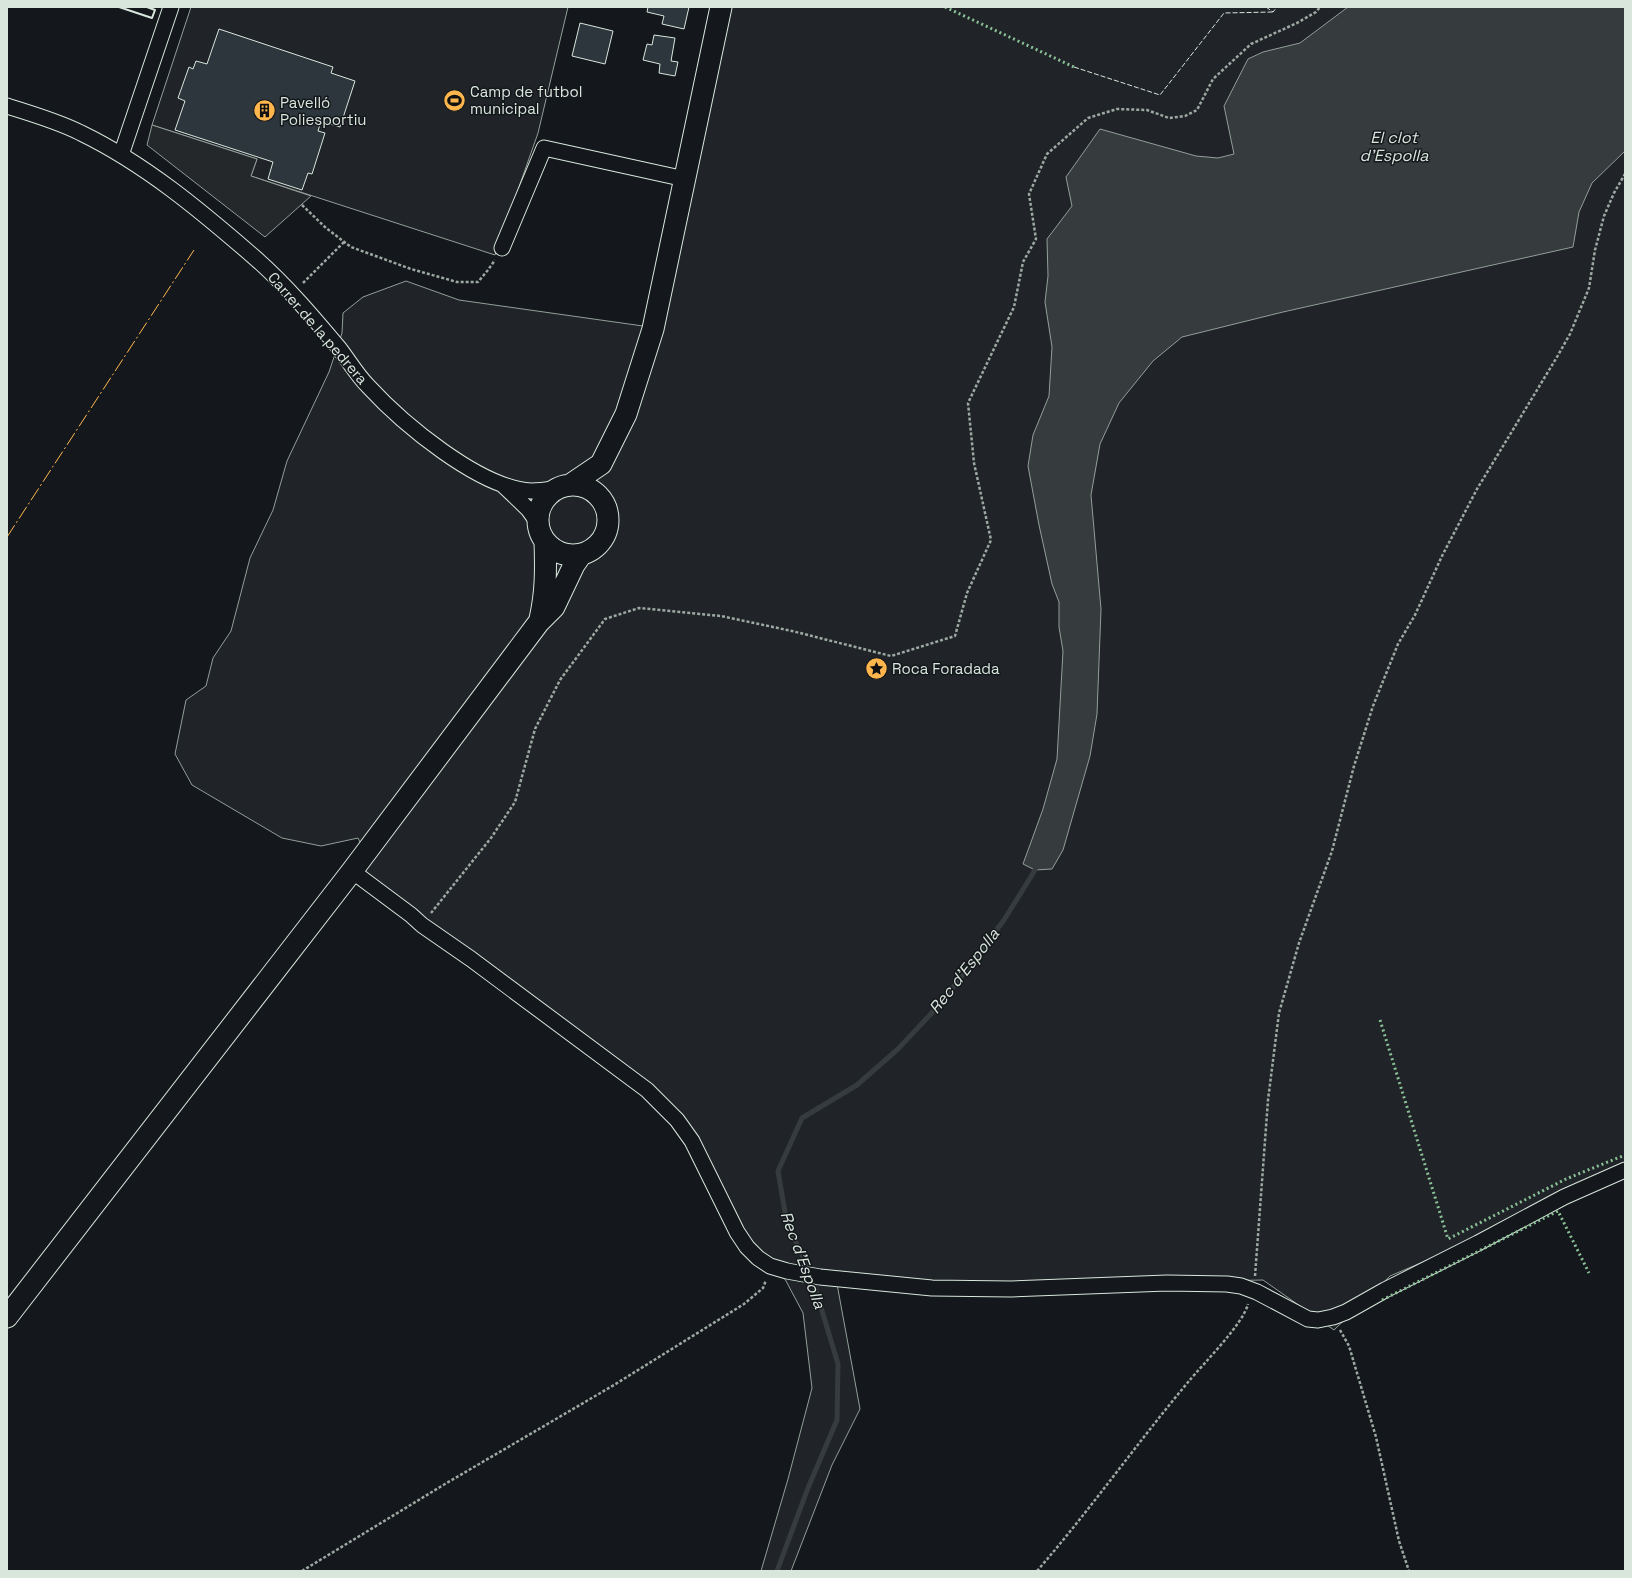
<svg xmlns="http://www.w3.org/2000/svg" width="1632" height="1578" font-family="'Space Grotesk',sans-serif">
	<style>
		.green { fill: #202428; stroke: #939e99 }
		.parking { fill: #24282b; stroke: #939e99 }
		.water { fill: #363b3e; stroke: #939e99 }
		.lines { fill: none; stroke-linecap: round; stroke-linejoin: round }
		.stream { stroke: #363b3e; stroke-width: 5 }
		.building { fill: #2c363c; stroke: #d8e6dc }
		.street-casing { stroke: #d8e6dc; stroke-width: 17 }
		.secondary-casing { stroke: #d8e6dc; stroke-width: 23 }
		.path { stroke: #9da8a2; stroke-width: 2.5; stroke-dasharray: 3 2; stroke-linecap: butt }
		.street { stroke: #14181c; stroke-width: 15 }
		.secondary { stroke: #14181c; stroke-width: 21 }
		.hedge { stroke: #8ac095; stroke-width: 3; stroke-dasharray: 2 3; stroke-linecap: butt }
		.fence { stroke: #d8e6dc; stroke-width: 1; stroke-dasharray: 5 2; stroke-linecap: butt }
		.wall { stroke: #d8e6dc; stroke-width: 2 }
		.power { stroke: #ffb74d; stroke-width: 1; stroke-dasharray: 14 3 2 3; stroke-linecap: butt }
		.labels { text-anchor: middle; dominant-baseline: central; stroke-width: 3; stroke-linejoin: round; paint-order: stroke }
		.poi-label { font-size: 15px; fill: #d8e6dc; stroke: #14181c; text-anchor: start }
		.street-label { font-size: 15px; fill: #d8e6dc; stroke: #14181c }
		.water-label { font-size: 16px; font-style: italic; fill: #d8e6dc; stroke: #14181c }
	</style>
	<rect width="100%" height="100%" fill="#14181c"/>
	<path class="green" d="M191 7H568L538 133 495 255 251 176 257 159 152 125Z
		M722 7H1625V1176L1390 1276 1334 1330 1263 1280 931 1286 835 1273 860 1409 832 1465 791 1571H761L788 1479 812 1388 803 1313 777 1264 757 1261 672 1115 349 869 364 850 358 838 321 846 282 838 192 785 175 754 186 700 206 686 213 658 231 631 250 558 273 510 287 461 329 372 342 333 343 313 363 297 406 281 459 300 643 326Z"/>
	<path class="parking" d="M152 125 257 159 251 176 311 196 265 237 147 145Z"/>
	<path class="water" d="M1348 7H1625V151L1592 183 1579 212 1573 247 1283 312 1182 337 1153 361 1119 403 1100 444 1091 495 1101 609 1097 714 1090 756 1063 850 1052 869 1035 870 1023 864 1043 809 1057 759 1063 651 1059 627V602L1052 584 1039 525 1028 466 1033 435 1049 396 1052 347 1045 302 1048 276 1047 239 1072 206 1066 177 1100 129 1196 156 1218 158 1234 154 1224 106 1248 59 1263 52 1300 43Z"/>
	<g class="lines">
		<path class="stream" d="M777 1571 808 1488 837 1420 838 1364 814 1284 807 1265 787 1224 778 1171 802 1118 857 1085 898 1049 942 1002 1004 920 1035 870"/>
	</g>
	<path class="building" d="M648 7H689L684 29 662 24 664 16 647 12Z
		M580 23 613 31 605 64 572 56Z
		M219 29 333 67 331 73 355 81 340 127 321 121 318 131 325 133 312 174 308 173 302 190 268 179 273 162 175 130 185 101 178 98 189 67 193 69 196 61 207 64Z
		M654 35 675 38 671 61 678 62 675 76 659 73 660 64 643 60 647 44 652 45Z"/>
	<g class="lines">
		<defs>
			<path id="street" d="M7 106C30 113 60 122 81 133 145 164 201 211 254 257 285 284 313 317 339 348 349 361 357 375 368 386 402 423 479 488 531 491 539 491 547 490 555 489
				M121 155 171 7
				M502 248 544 148 685 179
				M503 485 528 509 538 523
				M352 871 411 915 422 925 471 959 647 1090 677 1120 692 1141 737 1232 747 1247 758 1258 770 1266 787 1271 820 1277 932 1288 1011 1289 1167 1283 1227 1284 1241 1286 1257 1292 1308 1319 1318 1320 1333 1317 1346 1312 1385 1290 1478 1243 1564 1197 1625 1170"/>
			<path id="secondary" d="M538 520a35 35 0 1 1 70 0a35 35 0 1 1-70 0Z
				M570 485 601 464 626 414 653 329 721 7
				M540 619C546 593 546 569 545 542
				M7 1317 352 871 539 622 554 607 574 565 581 555"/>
		</defs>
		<use href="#street" class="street-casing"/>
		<use href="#secondary" class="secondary-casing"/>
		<path class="path" d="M302 205 326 228 351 247 411 269 457 282H478L488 270 495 260
			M303 283 344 242
			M431 913 491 838 515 802 535 729 560 680 605 619 639 608 721 616 792 631 891 656 955 636 967 593 991 540 974 463 968 403 1014 307 1023 262 1036 239 1029 194 1047 154 1088 118 1117 109 1147 110 1169 118 1185 116 1197 110 1213 79 1251 44 1297 23 1316 12 1320 7
			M1255 1276 1268 1100 1279 1013 1299 943 1332 851 1354 766 1373 706 1398 644 1415 615 1442 556 1477 489 1557 357 1570 334 1589 288 1595 250 1604 216 1614 193 1625 174
			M1340 1330 1349 1346 1376 1437 1399 1541 1409 1571
			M302 1571 445 1484 614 1385 744 1304 763 1288 766 1280
			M1037 1571C1090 1510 1137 1443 1189 1381 1204 1363 1243 1324 1248 1304"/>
		<use href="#street" class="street"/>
		<use href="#secondary" class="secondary"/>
		<path class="hedge" d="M945 7 1074 67
			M1380 1020 1448 1239 1566 1179 1625 1155
			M1382 1300 1558 1211 1589 1273"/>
		<path class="fence" d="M1266 7 1273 12 1277 7
			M1074 67 1160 95 1224 13 1273 12"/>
		<path class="wall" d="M119 7 152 18 155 10 147 7"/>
		<path class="power" d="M7 537 194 250"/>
	</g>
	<defs>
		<symbol id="stadium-disc" viewBox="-11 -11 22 22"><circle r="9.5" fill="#ffb74d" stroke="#14181c"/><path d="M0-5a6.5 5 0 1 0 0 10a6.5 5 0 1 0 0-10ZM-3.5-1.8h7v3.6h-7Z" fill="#111"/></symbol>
		<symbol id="building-disc" viewBox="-11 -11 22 22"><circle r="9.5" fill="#ffb74d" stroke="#14181c"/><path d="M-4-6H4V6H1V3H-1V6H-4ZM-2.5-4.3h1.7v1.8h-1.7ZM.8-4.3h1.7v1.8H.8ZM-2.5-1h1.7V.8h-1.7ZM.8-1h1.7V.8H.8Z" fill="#111"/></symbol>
		<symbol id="sight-disc" viewBox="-11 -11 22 22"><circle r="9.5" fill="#ffb74d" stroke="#14181c"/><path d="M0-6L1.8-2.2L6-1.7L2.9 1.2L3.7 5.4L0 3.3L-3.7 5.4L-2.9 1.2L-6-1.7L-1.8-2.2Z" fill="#111"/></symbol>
	</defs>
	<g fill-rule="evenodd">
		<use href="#stadium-disc" x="442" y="88" width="25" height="25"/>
		<use href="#building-disc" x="252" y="98" width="25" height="25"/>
		<use href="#sight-disc" x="864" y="656" width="25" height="25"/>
	</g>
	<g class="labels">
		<g class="poi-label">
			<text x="470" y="91">Camp de futbol<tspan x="470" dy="17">municipal</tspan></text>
			<text x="280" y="102">Pavelló<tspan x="280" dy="17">Poliesportiu</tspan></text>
			<text x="892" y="668">Roca Foradada</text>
		</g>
		<g class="street-label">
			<text transform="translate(318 328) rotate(49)">Carrer de la pedrera</text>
		</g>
		<g class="water-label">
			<text x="1394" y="137">El clot<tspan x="1394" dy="18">d'Espolla</tspan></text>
			<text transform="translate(964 971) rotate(-52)">Rec d'Espolla</text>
			<text transform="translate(803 1260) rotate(70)">Rec d'Espolla</text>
		</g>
	</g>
	<rect width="1632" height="1578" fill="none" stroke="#d8e6dc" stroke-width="16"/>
</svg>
